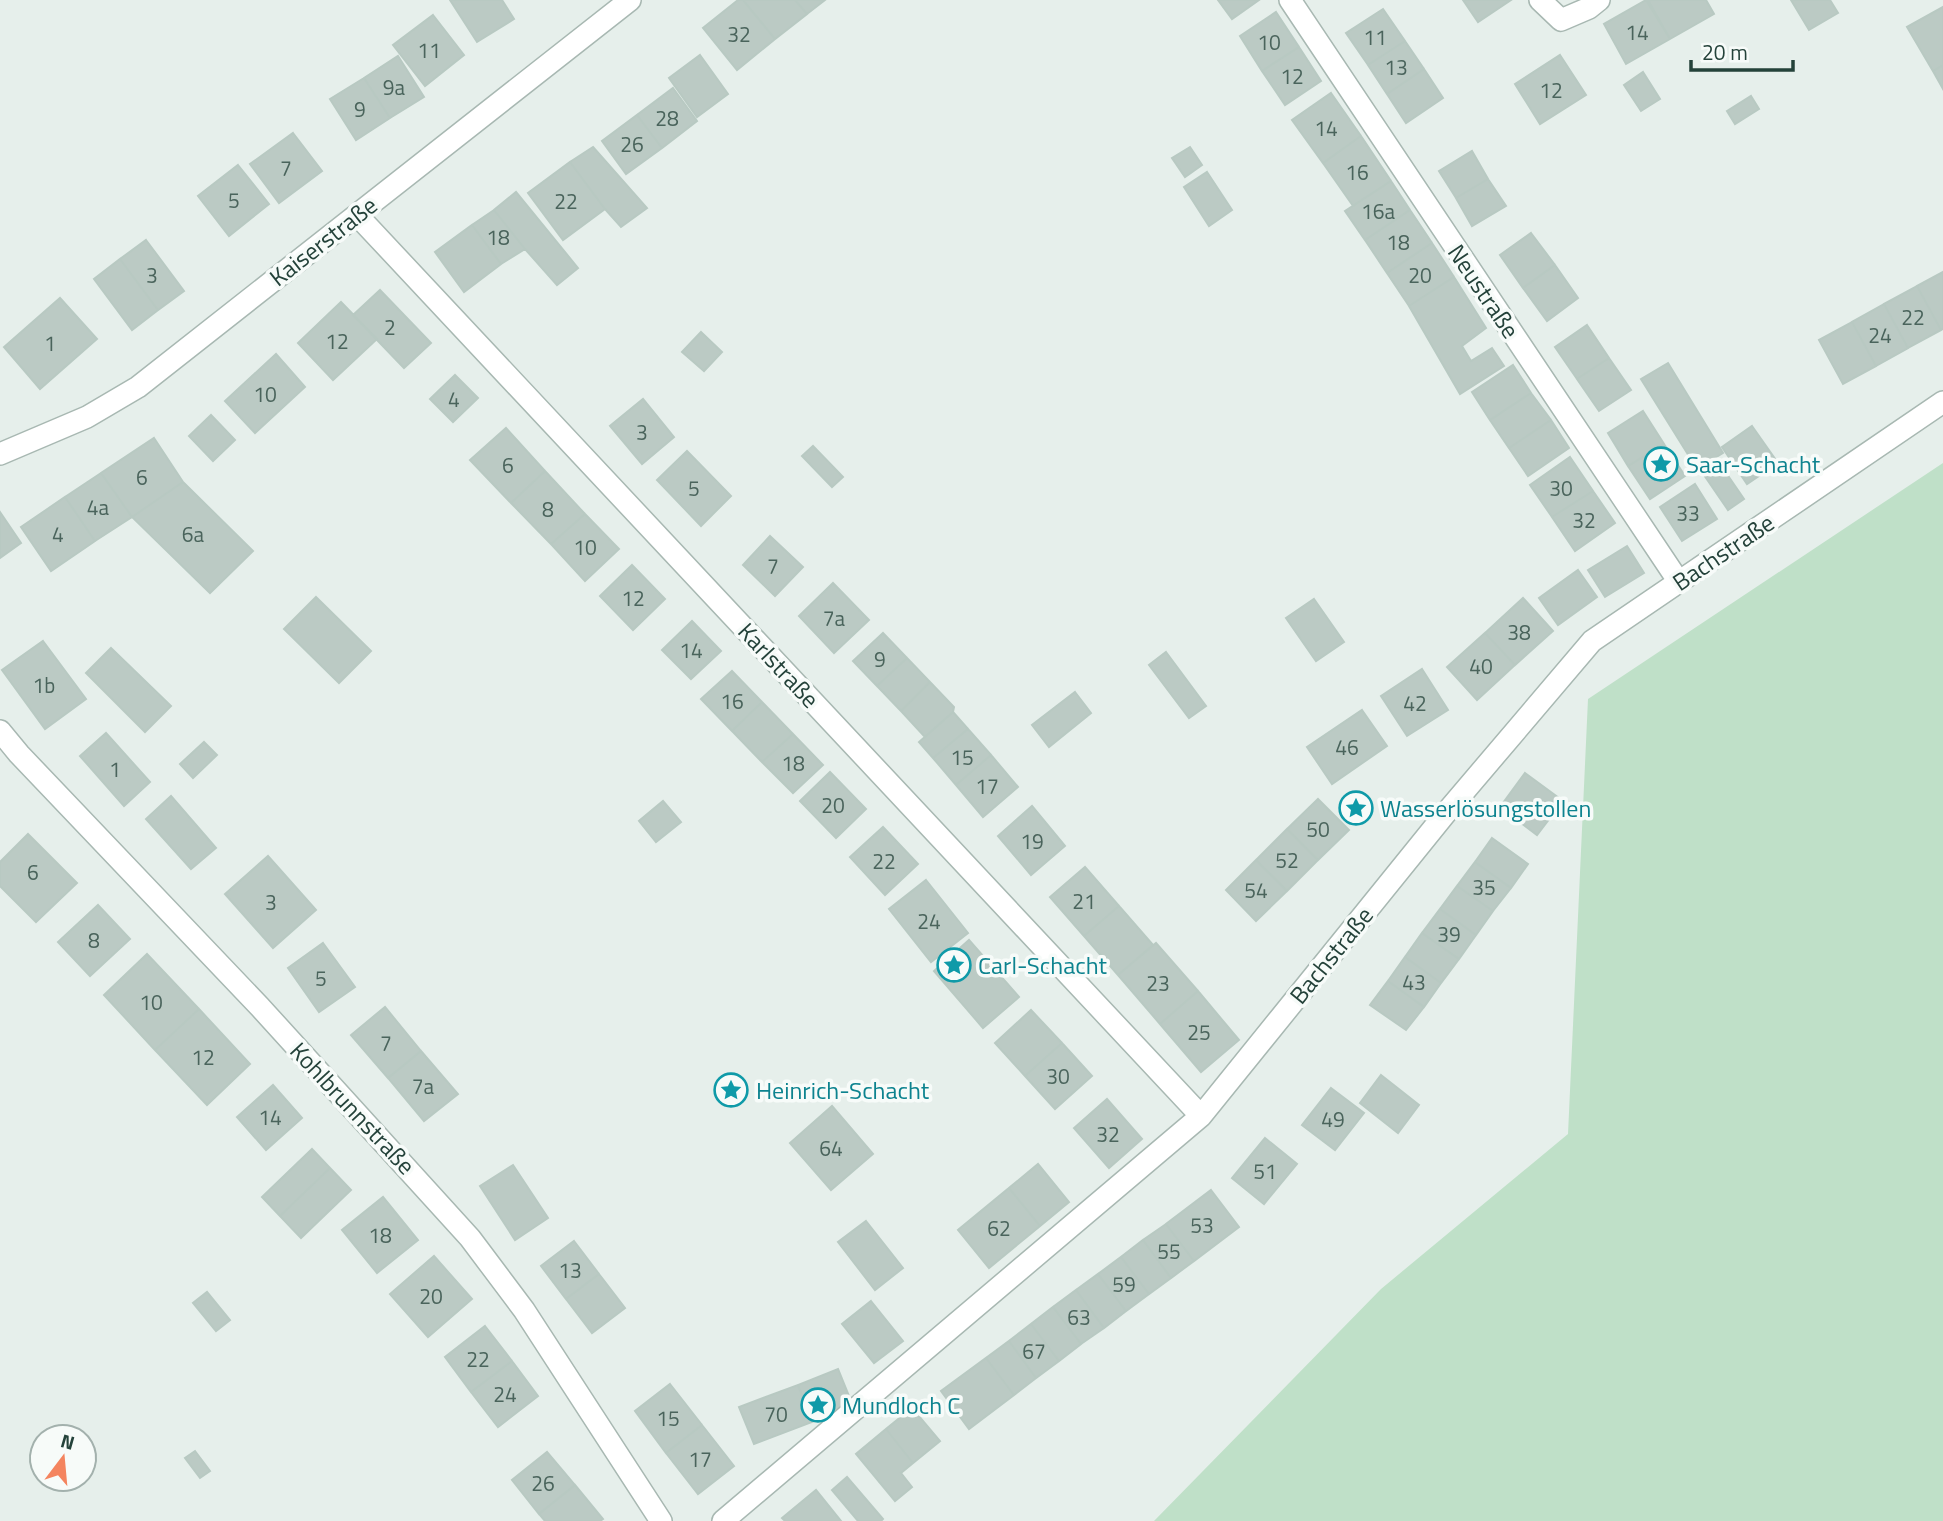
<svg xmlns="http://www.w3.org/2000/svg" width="1943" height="1521" font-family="'Titillium Web',sans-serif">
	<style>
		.green { fill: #bfe0c8 }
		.building { fill: #bbcac4; stroke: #b8c9c2; stroke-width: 2 }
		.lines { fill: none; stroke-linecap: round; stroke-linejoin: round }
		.street-casing { stroke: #a8b8b2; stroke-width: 24 }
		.street { stroke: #fff; stroke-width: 21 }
		.labels { text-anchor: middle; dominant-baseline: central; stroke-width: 7; stroke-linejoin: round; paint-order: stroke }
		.number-label { font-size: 21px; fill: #4a645c }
		.street-label { font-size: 24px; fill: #24423a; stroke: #f7fbf9 }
		.culture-label { font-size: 24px; fill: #0d838f; stroke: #f7fbf9; text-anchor: start }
	</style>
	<rect width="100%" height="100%" fill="#e6efeb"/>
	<path class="green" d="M1943 463V1521H1154L1381 1289 1568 1134 1588 699Z"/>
	<path class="building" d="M450 0H502L514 19 477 42Z
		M738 0H743L775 39 737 70 703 28Z
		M743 0H795L807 14 775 39Z
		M795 0H825L807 14Z
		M1218 0H1259L1232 19Z
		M1463 0H1511L1478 22Z
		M1646 0 1670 39 1626 64 1604 24Z
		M1648 0H1706L1714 14 1670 39Z
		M1791 0H1830L1838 13 1809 30Z
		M1943 7V65L1933 71 1907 27Z
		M1383 9 1405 41 1368 65 1346 33Z
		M1276 12 1299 47 1262 71 1240 36Z
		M433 15 464 55 425 86 393 45Z
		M1405 41 1424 69 1387 94 1368 65Z
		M1299 47 1321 81 1285 105 1262 71Z
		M700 55 728 94 697 117 669 78Z
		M1560 55 1586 95 1540 124 1515 84Z
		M398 56 424 97 390 118 364 78Z
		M1943 65V89L1933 71Z
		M1424 69 1443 98 1406 123 1387 94Z
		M1643 72 1660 99 1641 111 1624 85Z
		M364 78 390 118 356 140 330 99Z
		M673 88 697 121 662 148 637 115Z
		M1331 93 1361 136 1323 163 1292 120Z
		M1751 96 1759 109 1735 124 1727 111Z
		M637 115 662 148 626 174 602 141Z
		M293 133 322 171 279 203 250 164Z
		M1361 136 1391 181 1353 206 1323 163Z
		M593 147 647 208 621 227 605 209 570 162Z
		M1190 147 1202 165 1185 177 1172 158Z
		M1472 151 1488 179 1456 198 1439 171Z
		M570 162 605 209 563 240 528 193Z
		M238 165 269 204 229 236 198 196Z
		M1207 172 1232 210 1209 226 1184 187Z
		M1488 179 1506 206 1472 226 1456 198Z
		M1391 181 1410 210 1365 240 1345 211Z
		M516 192 578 268 557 285 525 249 494 210Z
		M494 210 525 249 501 264 472 225Z
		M1410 210 1432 243 1387 273 1365 240Z
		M472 225 501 264 464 292 435 252Z
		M1531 233 1555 265 1523 288 1500 255Z
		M146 240 184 291 158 310 120 259Z
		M1432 243 1454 277 1409 306 1387 273Z
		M120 259 158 310 132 330 94 279Z
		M1555 265 1578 298 1547 321 1523 288Z
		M1943 272V329L1941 330 1917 286Z
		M1454 277 1486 328 1462 346 1471 361 1492 348 1504 366 1460 394 1409 306Z
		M1917 286 1941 330 1908 348 1884 304Z
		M380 290 431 343 404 368 353 315Z
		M60 298 97 339 40 389 4 347Z
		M341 302 377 339 333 380 298 343Z
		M1884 304 1908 348 1876 366 1852 322Z
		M1852 322 1876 366 1843 384 1819 340Z
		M1587 325 1609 358 1577 379 1555 347Z
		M701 332 722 352 704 371 682 352Z
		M276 354 305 387 255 433 225 401Z
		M1609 358 1631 390 1599 411 1577 379Z
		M1668 363 1723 453 1697 469 1641 379Z
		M1513 365 1531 393 1490 420 1472 392Z
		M455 375 478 398 453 422 430 399Z
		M1531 393 1551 420 1509 448 1490 420Z
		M643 399 674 437 642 464 610 426Z
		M1643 411 1664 444 1628 466 1608 433Z
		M211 415 235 440 213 461 189 436Z
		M1551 420 1569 448 1528 476 1509 448Z
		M1752 426 1778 463 1747 484 1722 447Z
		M506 428 545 471 511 503 470 460Z
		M154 438 183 482 132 517 101 473Z
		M1664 444 1685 476 1650 499 1628 466Z
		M813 446 843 477 832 487 802 456Z
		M687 451 731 496 701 526 657 480Z
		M1570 457 1593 491 1552 517 1530 485Z
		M1720 464 1744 499 1728 510 1704 475Z
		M545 471 585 514 551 544 511 503Z
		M101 473 132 517 95 541 65 497Z
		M183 482 253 551 210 593 132 517Z
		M1695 484 1717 519 1682 541 1660 507Z
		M1593 491 1615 523 1575 551 1552 517Z
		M65 497 95 541 51 571 21 527Z
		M0 512 21 543 0 558Z
		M585 514 619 549 585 581 551 544Z
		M770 536 803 567 775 596 743 565Z
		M1627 546 1644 573 1605 597 1588 570Z
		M632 565 665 599 633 630 600 596Z
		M1578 570 1597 597 1558 625 1539 598Z
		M833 583 869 620 834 653 799 616Z
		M316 597 371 651 339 683 284 629Z
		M1523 598 1553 631 1515 665 1485 633Z
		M1314 599 1344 642 1316 661 1286 618Z
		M692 621 721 651 691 679 662 650Z
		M883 633 907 658 877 686 853 661Z
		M1485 633 1515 665 1477 700 1447 667Z
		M43 641 86 699 45 729 2 670Z
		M111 648 171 706 145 732 86 673Z
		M1166 652 1206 706 1189 718 1149 665Z
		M907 658 930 682 901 711 877 686Z
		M1422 669 1448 710 1407 736 1381 696Z
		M732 671 762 702 732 731 701 699Z
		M930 682 954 707 953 712 925 737 901 711Z
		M1075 692 1091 713 1049 747 1032 725Z
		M762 702 793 734 762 762 732 731Z
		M1362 710 1387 746 1332 784 1307 747Z
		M953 712 968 729 933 758 919 742Z
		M968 729 991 755 956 785 933 758Z
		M106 733 150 782 124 806 80 756Z
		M793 734 823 765 793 793 762 762Z
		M204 742 217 755 193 778 180 764Z
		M991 755 1018 787 983 817 956 785Z
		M830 772 866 809 836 838 800 801Z
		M1525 773 1563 801 1537 835 1500 807Z
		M171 796 216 848 191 869 146 819Z
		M1318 799 1349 830 1318 860 1287 829Z
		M663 801 681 822 656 842 639 821Z
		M1032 806 1065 846 1031 875 998 836Z
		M883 827 918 864 885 895 850 857Z
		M1287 829 1318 860 1287 891 1256 860Z
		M28 834 77 883 36 922 0 886V862Z
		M1492 838 1528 864 1511 888 1475 862Z
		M268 856 316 910 273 948 225 894Z
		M1256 860 1287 891 1256 921 1226 890Z
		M1475 862 1511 888 1493 911 1457 886Z
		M1085 867 1119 906 1084 936 1050 897Z
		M926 880 968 933 931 962 889 909Z
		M1457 886 1493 911 1476 935 1440 909Z
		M98 905 130 939 90 976 58 942Z
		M1119 906 1153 945 1118 975 1084 936Z
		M1440 909 1476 935 1459 959 1422 933Z
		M1422 933 1459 959 1441 983 1405 957Z
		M969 940 1019 997 983 1028 934 971Z
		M323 943 355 987 319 1012 288 968Z
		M1156 943 1198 991 1160 1024 1118 975Z
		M147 954 199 1009 155 1050 104 995Z
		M1405 957 1441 983 1424 1007 1388 981Z
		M1388 981 1424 1007 1406 1030 1370 1005Z
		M1198 991 1239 1040 1201 1072 1160 1024Z
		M385 1007 421 1051 388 1078 351 1035Z
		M199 1009 250 1064 207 1105 155 1050Z
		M1031 1010 1062 1043 1025 1076 995 1043Z
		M1062 1043 1092 1076 1055 1109 1025 1076Z
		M421 1051 458 1094 424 1121 388 1078Z
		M1381 1075 1419 1105 1398 1133 1360 1103Z
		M273 1085 302 1118 266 1150 237 1117Z
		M1331 1088 1364 1113 1335 1150 1302 1125Z
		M1107 1099 1142 1139 1109 1168 1074 1128Z
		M832 1106 873 1154 831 1190 790 1143Z
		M1265 1138 1297 1164 1264 1204 1232 1178Z
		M312 1149 330 1168 280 1216 262 1197Z
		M1038 1164 1069 1202 1040 1226 1009 1188Z
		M513 1165 548 1218 515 1240 480 1186Z
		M330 1168 351 1190 301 1238 280 1216Z
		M1009 1188 1040 1226 989 1268 958 1230Z
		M1211 1190 1239 1227 1194 1261 1166 1224Z
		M383 1197 418 1240 377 1273 342 1230Z
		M866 1221 903 1268 875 1290 838 1242Z
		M1166 1224 1194 1261 1171 1278 1143 1240Z
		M1143 1240 1171 1278 1149 1294 1121 1257Z
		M574 1241 599 1274 566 1299 541 1266Z
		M434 1256 472 1299 428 1337 390 1294Z
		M1121 1257 1149 1294 1126 1311 1098 1274Z
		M599 1274 625 1308 592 1333 566 1299Z
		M1098 1274 1126 1311 1104 1328 1076 1290Z
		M1076 1290 1104 1328 1081 1344 1053 1307Z
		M207 1292 230 1320 216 1331 193 1303Z
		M871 1301 903 1341 874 1363 842 1324Z
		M1053 1307 1081 1344 1059 1361 1031 1324Z
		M1031 1324 1059 1361 1036 1378 1009 1341Z
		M485 1326 512 1361 471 1392 445 1357Z
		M1009 1341 1036 1378 1014 1395 986 1358Z
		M986 1358 1014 1395 969 1429 941 1391Z
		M512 1361 538 1396 498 1427 471 1392Z
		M838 1369 853 1406 812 1422 798 1385Z
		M670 1384 702 1425 666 1453 635 1411Z
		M798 1385 812 1422 754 1444 739 1407Z
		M912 1408 940 1441 913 1463 886 1429Z
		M702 1425 734 1466 698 1494 666 1453Z
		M886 1429 913 1463 901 1473 912 1487 895 1501 856 1454Z
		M195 1451 210 1471 200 1478 185 1458Z
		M547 1452 575 1485 539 1514 512 1480Z
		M847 1477 883 1519 881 1521H858L832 1490Z
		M575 1485 603 1519 600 1521H545L539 1514Z
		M816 1490 841 1521H785L782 1518Z"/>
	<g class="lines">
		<defs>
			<path id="street" d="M1290 0 1679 582
				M1540 0 1561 20 1589 8 1599 0
				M357 215 1201 1116
				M0 454 87 417 138 387 630 0
				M0 731 19 754 260 1007 470 1238 524 1310 661 1521
				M723 1521 1201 1116 1445 814 1592 641 1943 402"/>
		</defs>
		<use href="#street" class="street-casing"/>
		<use href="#street" class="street"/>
	</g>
	<defs>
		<symbol id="sight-ring" viewBox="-11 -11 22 22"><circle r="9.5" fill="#f7fbf9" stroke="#0f9aa8" stroke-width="1.5"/><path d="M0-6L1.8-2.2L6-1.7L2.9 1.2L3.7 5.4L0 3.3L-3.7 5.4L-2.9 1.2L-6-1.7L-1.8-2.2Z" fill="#0f9aa8"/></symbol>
	</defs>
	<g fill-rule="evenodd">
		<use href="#sight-ring" x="1642" y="445" width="38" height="38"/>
		<use href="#sight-ring" x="1337" y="789" width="38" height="38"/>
		<use href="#sight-ring" x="935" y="946" width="38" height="38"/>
		<use href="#sight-ring" x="712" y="1071" width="38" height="38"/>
		<use href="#sight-ring" x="799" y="1386" width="38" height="38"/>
	</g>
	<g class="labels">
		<g class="number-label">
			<text x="1637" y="32">14</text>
			<text x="739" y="34">32</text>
			<text x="1375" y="37">11</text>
			<text x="1269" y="42">10</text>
			<text x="429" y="50">11</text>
			<text x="1396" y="67">13</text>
			<text x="1292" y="76">12</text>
			<text x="394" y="87">9a</text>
			<text x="1551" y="90">12</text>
			<text x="360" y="109">9</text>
			<text x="667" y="118">28</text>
			<text x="1326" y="128">14</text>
			<text x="632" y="144">26</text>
			<text x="286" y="168">7</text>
			<text x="1357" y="172">16</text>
			<text x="234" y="200">5</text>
			<text x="566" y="201">22</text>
			<text x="1378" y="211">16a</text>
			<text x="498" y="237">18</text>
			<text x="1398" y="242">18</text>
			<text x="152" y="275">3</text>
			<text x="1420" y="275">20</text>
			<text x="1913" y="317">22</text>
			<text x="390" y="327">2</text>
			<text x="1880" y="335">24</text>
			<text x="337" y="341">12</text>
			<text x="50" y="343">1</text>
			<text x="265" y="394">10</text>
			<text x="454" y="399">4</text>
			<text x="642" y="432">3</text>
			<text x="508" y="465">6</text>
			<text x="142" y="477">6</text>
			<text x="694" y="488">5</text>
			<text x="1561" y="488">30</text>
			<text x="98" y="507">4a</text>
			<text x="548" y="509">8</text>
			<text x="1688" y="513">33</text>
			<text x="1584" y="520">32</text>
			<text x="58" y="534">4</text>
			<text x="193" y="534">6a</text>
			<text x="585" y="547">10</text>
			<text x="773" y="566">7</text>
			<text x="633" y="598">12</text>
			<text x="834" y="618">7a</text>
			<text x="1519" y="632">38</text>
			<text x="691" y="650">14</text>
			<text x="880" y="659">9</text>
			<text x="1481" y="666">40</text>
			<text x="44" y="685">1b</text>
			<text x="732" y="701">16</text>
			<text x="1415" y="703">42</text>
			<text x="1347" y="747">46</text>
			<text x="962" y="757">15</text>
			<text x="793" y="763">18</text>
			<text x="115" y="769">1</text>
			<text x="987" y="786">17</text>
			<text x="833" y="805">20</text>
			<text x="1318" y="829">50</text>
			<text x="1032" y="841">19</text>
			<text x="1287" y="860">52</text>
			<text x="884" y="861">22</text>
			<text x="33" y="872">6</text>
			<text x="1484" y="887">35</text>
			<text x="1256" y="890">54</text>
			<text x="1084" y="901">21</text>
			<text x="271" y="902">3</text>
			<text x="929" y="921">24</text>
			<text x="1449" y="934">39</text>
			<text x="94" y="940">8</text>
			<text x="321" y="978">5</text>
			<text x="1414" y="982">43</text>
			<text x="1158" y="983">23</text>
			<text x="151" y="1002">10</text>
			<text x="1199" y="1032">25</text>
			<text x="386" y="1043">7</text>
			<text x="203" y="1057">12</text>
			<text x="1058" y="1076">30</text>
			<text x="423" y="1086">7a</text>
			<text x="270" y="1117">14</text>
			<text x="1333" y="1119">49</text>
			<text x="1108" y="1134">32</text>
			<text x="831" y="1148">64</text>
			<text x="1265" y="1171">51</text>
			<text x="1202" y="1225">53</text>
			<text x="999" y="1228">62</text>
			<text x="380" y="1235">18</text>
			<text x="1169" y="1251">55</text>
			<text x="570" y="1270">13</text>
			<text x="1124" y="1284">59</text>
			<text x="431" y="1296">20</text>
			<text x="1079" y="1317">63</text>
			<text x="1034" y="1351">67</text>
			<text x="478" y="1359">22</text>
			<text x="505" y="1394">24</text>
			<text x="776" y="1414">70</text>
			<text x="668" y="1418">15</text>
			<text x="700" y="1459">17</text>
			<text x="543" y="1483">26</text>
		</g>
		<g class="street-label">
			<text transform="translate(323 241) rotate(-38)">Kaiserstraße</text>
			<text transform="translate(1484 291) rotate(56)">Neustraße</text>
			<text transform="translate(1723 552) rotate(-34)">Bachstraße</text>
			<text transform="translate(779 665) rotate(47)">Karlstraße</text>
			<text transform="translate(1331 955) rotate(-51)">Bachstraße</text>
			<text transform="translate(353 1108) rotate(47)">Kohlbrunnstraße</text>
		</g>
		<g class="culture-label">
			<text x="1686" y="464">Saar-Schacht</text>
			<text x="1380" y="808">Wasserlösungstollen</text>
			<text x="978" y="965">Carl-Schacht</text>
			<text x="756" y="1090">Heinrich-Schacht</text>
			<text x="842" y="1405">Mundloch C</text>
		</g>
	</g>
	<g transform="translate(63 1458) rotate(16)"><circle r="33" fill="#f7fbf9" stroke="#a3b1ad" stroke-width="2"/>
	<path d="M0-5L12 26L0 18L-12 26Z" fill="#f4845f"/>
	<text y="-10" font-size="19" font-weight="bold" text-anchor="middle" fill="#24423a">N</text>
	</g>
	<path d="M1691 60v10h102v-10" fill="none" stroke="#24423a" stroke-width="3.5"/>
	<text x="1702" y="60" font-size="21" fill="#24423a" stroke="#f7fbf9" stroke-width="5" paint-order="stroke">20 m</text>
</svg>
